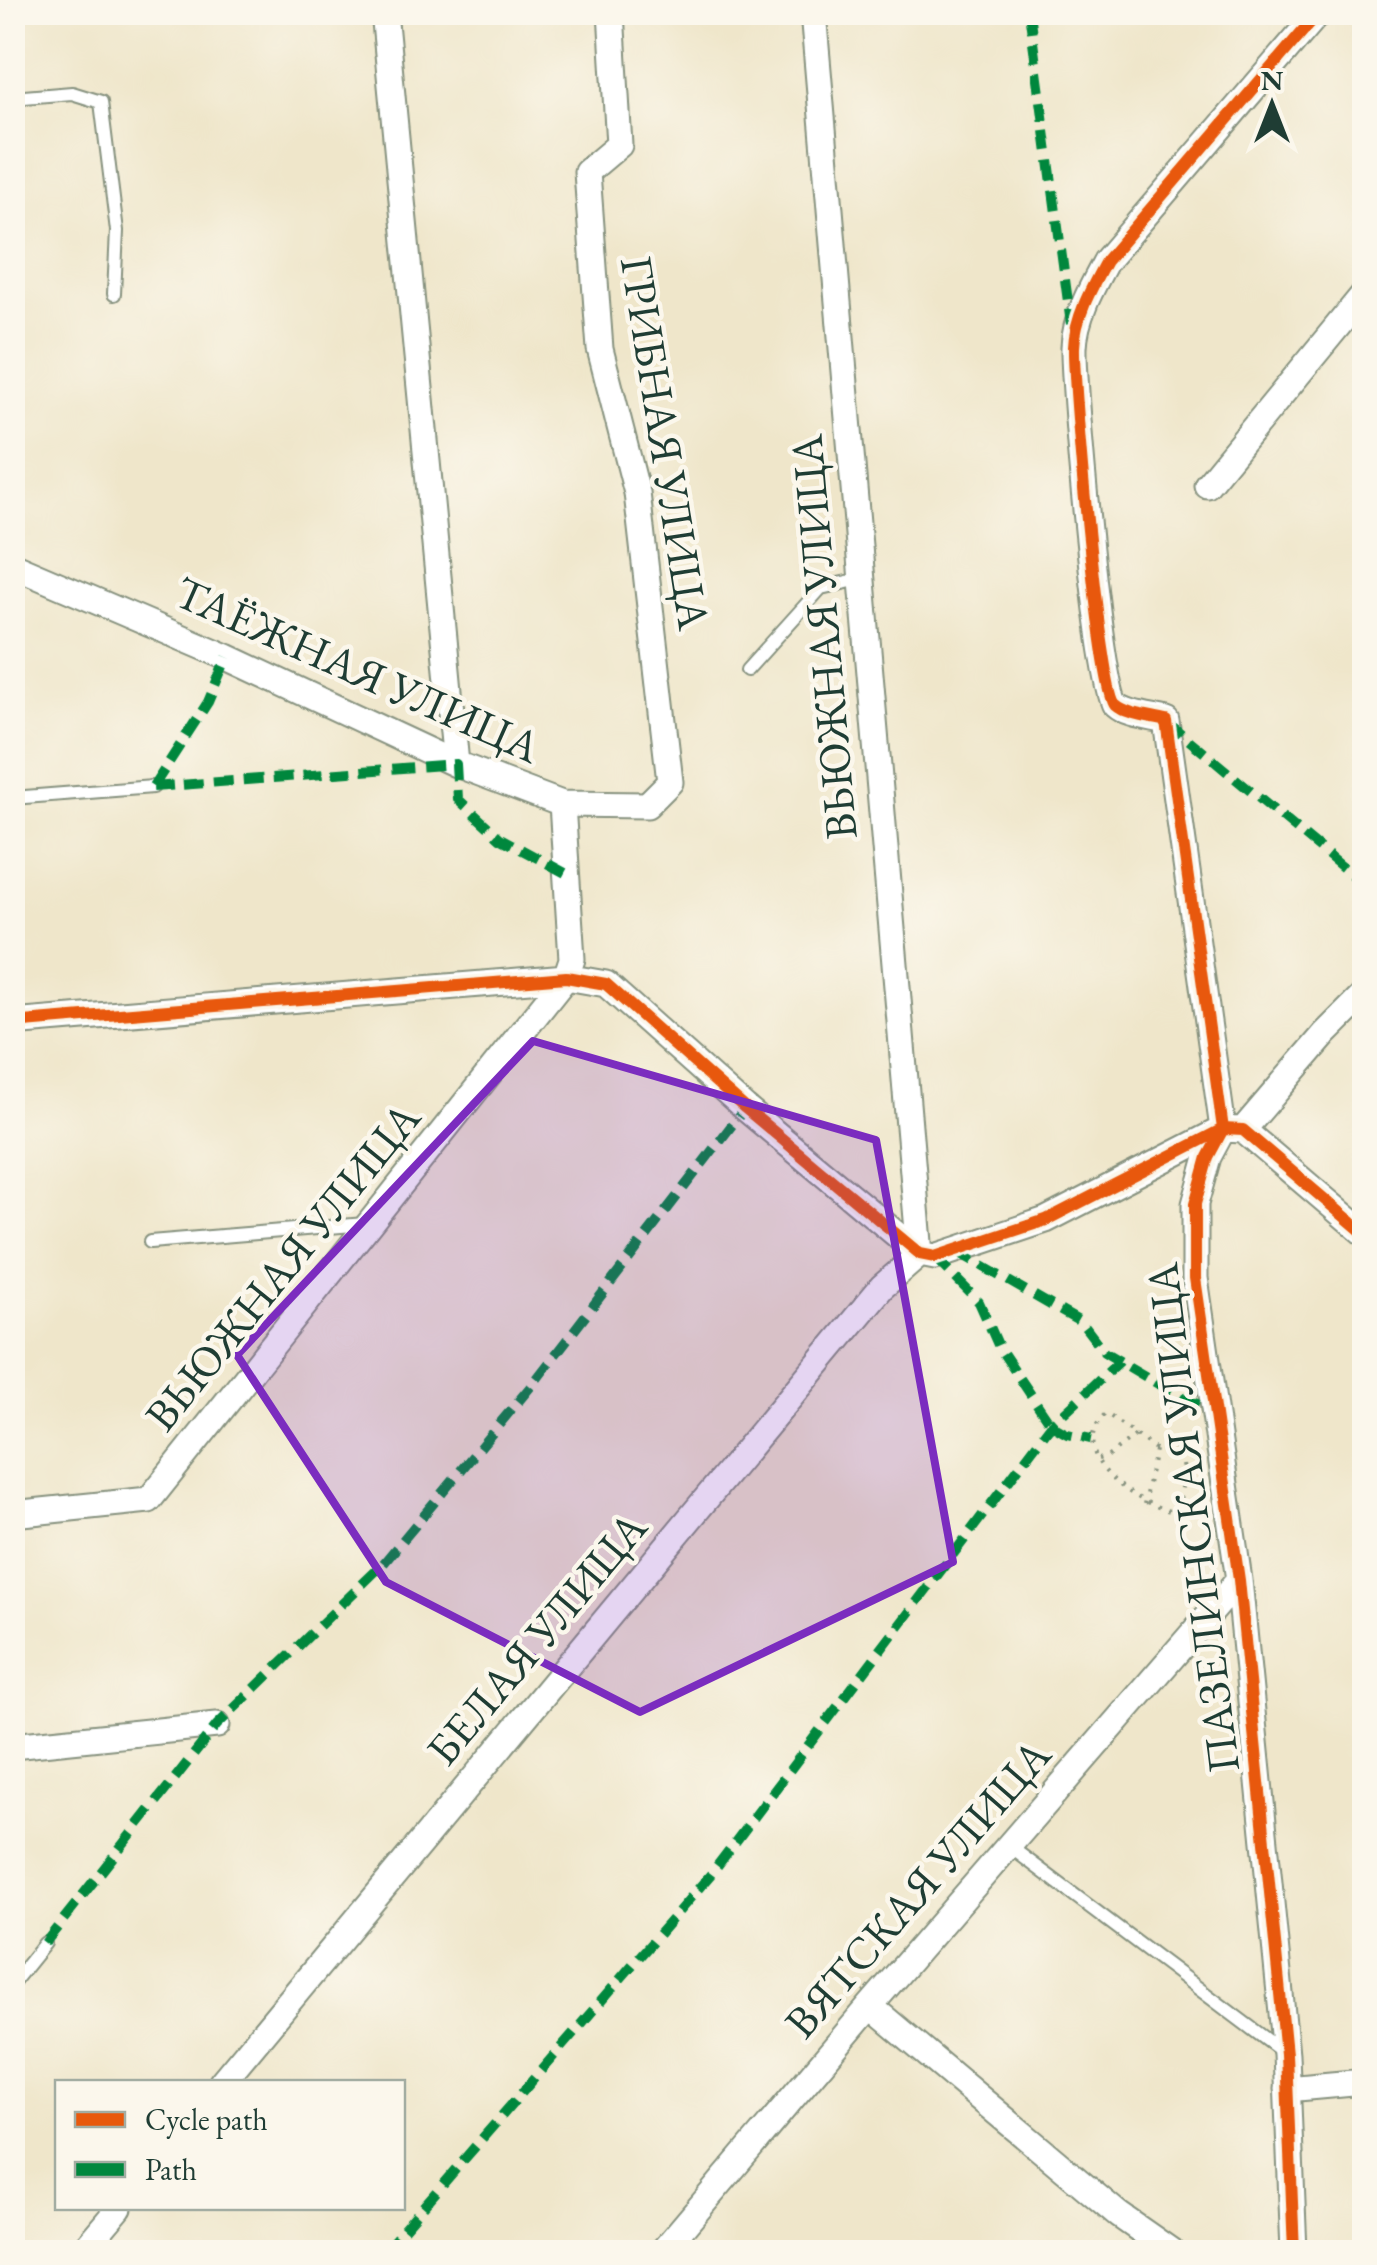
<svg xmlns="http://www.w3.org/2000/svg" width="1377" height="2265" font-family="'EB Garamond',serif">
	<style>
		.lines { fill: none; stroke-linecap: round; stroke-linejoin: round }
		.lane-casing { stroke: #87927f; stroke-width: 16 }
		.street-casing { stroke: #87927f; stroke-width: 29 }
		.path { stroke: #87927f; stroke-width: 4; stroke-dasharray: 2.5 8; stroke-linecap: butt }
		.lane { stroke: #fff; stroke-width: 12 }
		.street { stroke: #fff; stroke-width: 25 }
		.quiet { stroke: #00873e; stroke-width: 10; stroke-dasharray: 20 10; stroke-linecap: butt }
		.cycleway-casing { stroke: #fbf7ec; stroke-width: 19 }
		.cycleway { stroke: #e8590c; stroke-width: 12 }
		.marked { fill: #7b2cbf; fill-opacity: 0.2; stroke: #7b2cbf; stroke-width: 8; stroke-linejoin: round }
		.labels { text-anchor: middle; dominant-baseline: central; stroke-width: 9; stroke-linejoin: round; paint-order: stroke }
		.street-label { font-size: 45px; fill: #1f3d34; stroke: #fbf7ec }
	</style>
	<rect width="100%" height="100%" fill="#fbf7ec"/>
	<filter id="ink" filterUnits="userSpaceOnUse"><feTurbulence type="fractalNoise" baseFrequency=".01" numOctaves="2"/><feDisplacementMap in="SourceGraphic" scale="20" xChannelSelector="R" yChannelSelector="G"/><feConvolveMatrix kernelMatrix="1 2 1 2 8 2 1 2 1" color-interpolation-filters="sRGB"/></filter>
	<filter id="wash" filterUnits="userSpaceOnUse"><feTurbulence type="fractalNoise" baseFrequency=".0048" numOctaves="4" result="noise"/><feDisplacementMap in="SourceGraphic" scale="40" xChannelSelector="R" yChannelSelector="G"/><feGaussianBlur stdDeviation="2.25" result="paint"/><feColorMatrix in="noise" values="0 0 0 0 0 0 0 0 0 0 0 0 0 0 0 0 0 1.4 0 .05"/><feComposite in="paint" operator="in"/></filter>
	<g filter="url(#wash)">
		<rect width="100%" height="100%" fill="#efe6ca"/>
	</g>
	<g filter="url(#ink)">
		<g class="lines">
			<defs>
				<path id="lane" d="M12 98 72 93 101 102 117 231 114 294
					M747 670 821 588 860 579
					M12 798 153 787
					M150 1242 365 1224
					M1009 1846 1283 2052
					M12 1984 45 1943"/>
				<path id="street" d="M384 12 456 764
					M813 12 920 1254
					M1207 485 1364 294
					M12 565 227 657 456 764 562 804 647 805 670 782 637 493 600 349 587 172 619 145 611 12
					M12 1023 566 977 606 984 745 1108 920 1254 935 1257 1046 1220 1223 1129 1243 1130 1364 1233
					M1243 1130 1325 1034 1364 995
					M12 1514 149 1500 566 977 572 959 562 804
					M12 1746 217 1725
					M870 2006 1119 2215 1172 2252
					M222 2082 882 1287 920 1254
					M1287 2089 1364 2082
					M82 2252 119 2208
					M662 2252 870 2006 1239 1580
					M1294 2252 1286 2054 1239 1580 1195 1278V1204L1208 1157 1223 1129 1166 721C1151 717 1127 716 1115 705 1100 689 1073 387 1074 347 1075 317 1092 287 1106 261L1319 12"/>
			</defs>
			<use href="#lane" class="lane-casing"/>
			<use href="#street" class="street-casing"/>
			<path class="path" d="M1098 1459 1107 1457 1136 1435
				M1144 1504 1155 1450
				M1179 1513C1139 1507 1061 1456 1106 1413L1155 1449 1176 1448C1191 1468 1179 1489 1179 1513L1209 1514"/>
			<use href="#lane" class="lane"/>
			<use href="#street" class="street"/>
			<path class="quiet" d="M1029 12 1071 324
				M1166 721 1364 885
				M153 787 456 764 458 799 500 838 567 874
				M153 787 208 702 227 657
				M956 1251 1082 1323 1104 1352 1182 1398 1214 1411
				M935 1257 979 1302 999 1347 1051 1425 1067 1434 1091 1439
				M45 1943 217 1725 383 1564 536 1380 745 1108
				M384 2252 711 1874 1051 1425 1120 1361"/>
			<defs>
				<path id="cycleway" d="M12 1023 566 977 606 984 745 1108 920 1254 935 1257 1046 1220 1223 1129 1243 1130 1364 1233
					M1294 2252 1286 2054 1239 1580 1195 1278V1204L1208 1157 1223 1129 1166 721C1151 717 1127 716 1115 705 1100 689 1073 387 1074 347 1075 317 1092 287 1106 261L1319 12"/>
			</defs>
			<use href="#cycleway" class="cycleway-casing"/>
			<use href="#cycleway" class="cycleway"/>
		</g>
	</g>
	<path class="marked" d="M533 1041 876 1140 953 1562 640 1712 386 1582 237 1355Z"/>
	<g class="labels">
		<g class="street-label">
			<text transform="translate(666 443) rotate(81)">ГРИБНАЯ УЛИЦА</text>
			<text transform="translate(823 637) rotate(-95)">ВЬЮЖНАЯ УЛИЦА</text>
			<text transform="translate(358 669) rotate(24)">ТАЁЖНАЯ УЛИЦА</text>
			<text transform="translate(282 1266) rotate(-51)">ВЬЮЖНАЯ УЛИЦА</text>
			<text transform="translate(1192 1518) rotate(-97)">ПАЗЕЛИНСКАЯ УЛИЦА</text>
			<text transform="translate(536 1638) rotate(-50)">БЕЛАЯ УЛИЦА</text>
			<text transform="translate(917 1888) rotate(-49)">ВЯТСКАЯ УЛИЦА</text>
		</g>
	</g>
	<rect width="1377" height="2265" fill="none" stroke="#fbf7ec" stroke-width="50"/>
	<rect x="55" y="2080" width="350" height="130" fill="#fbf7ec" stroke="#a3ada2" stroke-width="2.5"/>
	<rect x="75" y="2112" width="50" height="15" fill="#e8590c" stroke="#a3ada2" stroke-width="2.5"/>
	<text x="145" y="2130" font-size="30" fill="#1f3d34">Cycle path</text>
	<rect x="75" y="2162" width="50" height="15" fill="#00873e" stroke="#a3ada2" stroke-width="2.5"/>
	<text x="145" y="2180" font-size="30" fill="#1f3d34">Path</text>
	<g transform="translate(1272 105)" stroke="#fbf7ec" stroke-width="8" paint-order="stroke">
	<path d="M0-8L18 38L0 25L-18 38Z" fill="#1f3d34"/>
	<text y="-15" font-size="28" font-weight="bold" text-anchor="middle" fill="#1f3d34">N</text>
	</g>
</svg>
